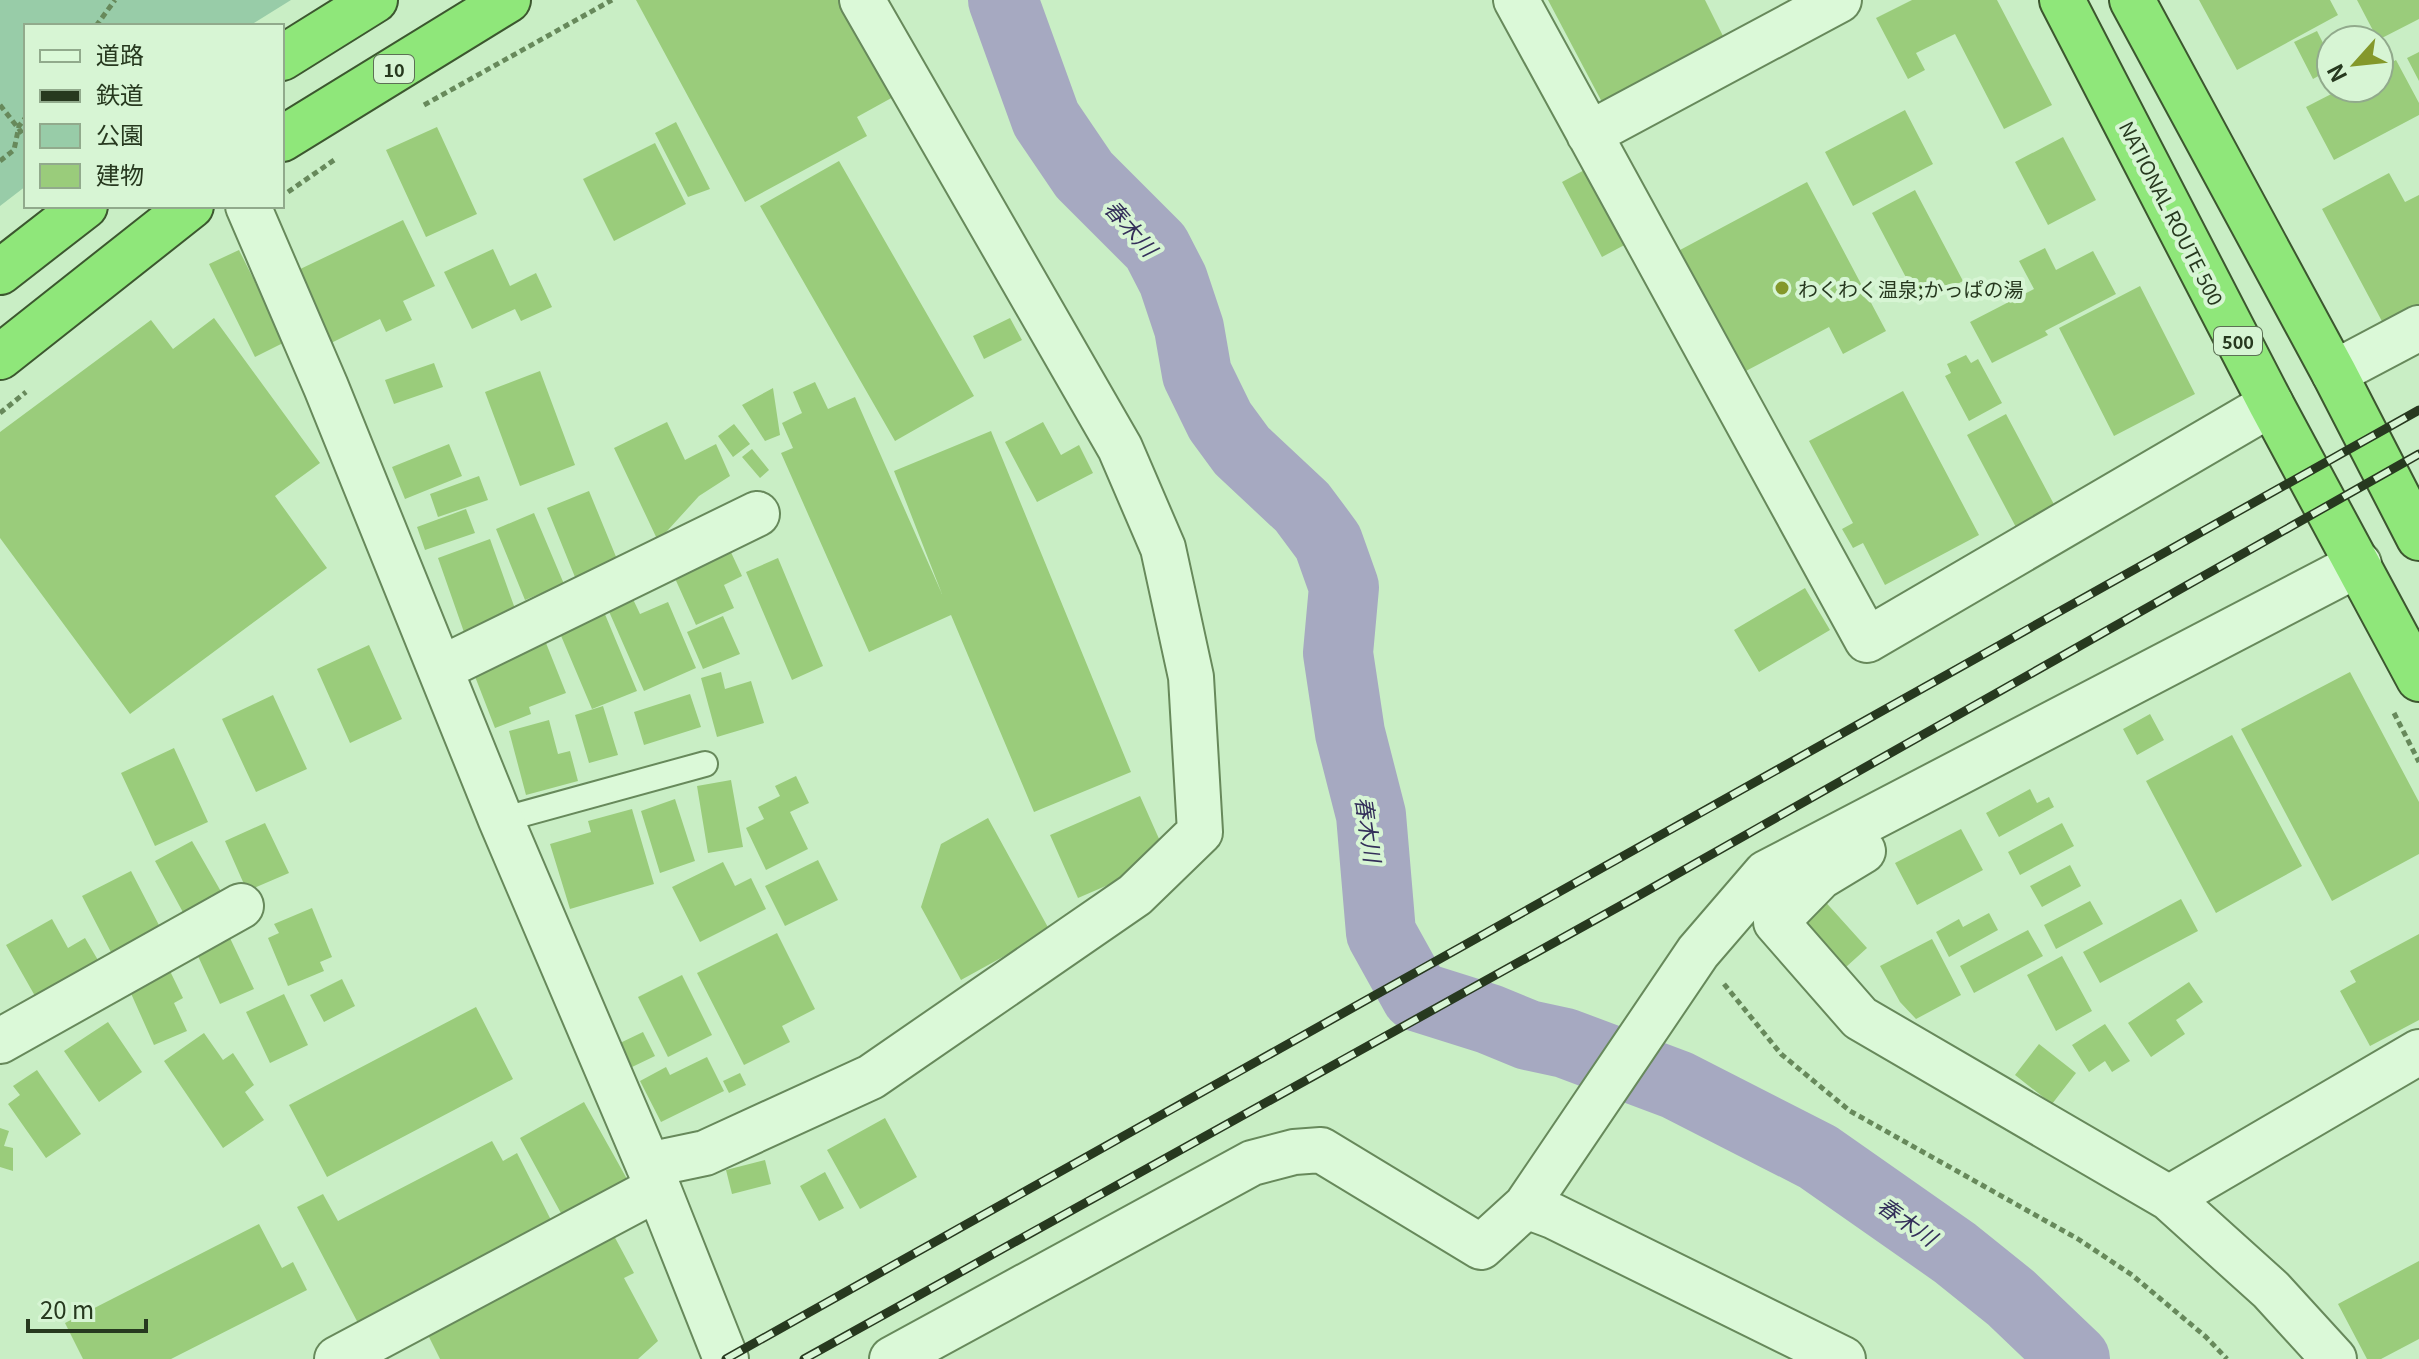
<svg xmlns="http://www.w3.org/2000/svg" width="2419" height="1359" font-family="Georgia,'Noto Sans JP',serif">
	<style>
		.green { fill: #98cca8 }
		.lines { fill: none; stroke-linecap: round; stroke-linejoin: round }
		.river { stroke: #a6a9c1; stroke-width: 70 }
		.building { fill: #9acc7b }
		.service-casing { stroke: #67895b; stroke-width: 28 }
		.minor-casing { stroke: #67895b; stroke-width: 48 }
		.trunk-casing { stroke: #3c572f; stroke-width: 48 }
		.path { stroke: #67895b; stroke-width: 5; stroke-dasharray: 6 4; stroke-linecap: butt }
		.service { stroke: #dbf9d8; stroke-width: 24 }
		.minor { stroke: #dbf9d8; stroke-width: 44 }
		.trunk { stroke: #8fe77a; stroke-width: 44 }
		.rail-casing { stroke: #27391f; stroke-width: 9 }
		.rail { stroke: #d7f5d4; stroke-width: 6; stroke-dasharray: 18; stroke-linecap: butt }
		.poi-dot { fill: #84982b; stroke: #d7f5d4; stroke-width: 3 }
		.labels { text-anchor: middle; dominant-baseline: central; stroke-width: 8; stroke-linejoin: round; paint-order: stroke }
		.shield { fill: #d7f5d4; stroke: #5c7155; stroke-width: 2 }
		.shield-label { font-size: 18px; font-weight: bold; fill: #27391f }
		.street-label { font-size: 20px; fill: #27391f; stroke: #d7f5d4 }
		.poi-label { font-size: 20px; fill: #27391f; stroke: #d7f5d4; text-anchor: start }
		.water-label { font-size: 22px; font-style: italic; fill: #332e59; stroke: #d7f5d4 }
	</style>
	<rect width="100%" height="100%" fill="#c9eec5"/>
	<path class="green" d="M0 0H291L249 26H26V186L0 206Z"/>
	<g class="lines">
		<path class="river" d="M1003 0 1046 119 1084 175 1156 247 1173 280 1189 328 1197 374 1220 421 1242 451 1302 507 1328 542 1344 587 1338 653 1350 733 1371 815 1381 933 1416 996 1489 1019 1528 1035 1565 1043 1677 1085 1818 1157 1955 1253 2011 1298 2075 1359"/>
	</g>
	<path class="building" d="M636 0H843L895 96 857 117 867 136 745 202Z
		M1548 0H1705L1725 40 1603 104Z
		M1912 0H1997L2052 105 2004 129 1955 34 1916 53 1925 70 1908 79 1876 18Z
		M2199 0H2330L2338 15 2237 70Z
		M2357 0H2419V19L2378 40Z
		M2317 31 2331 59V69L2313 79 2294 42Z
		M2419 52V81L2407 58Z
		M2396 60 2419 103V115L2334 160 2306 107 2343 88H2379V69Z
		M1905 110 1933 164 1853 206 1825 152Z
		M676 122 710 189 688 197 655 133Z
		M437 127 477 214 426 237 386 150Z
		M2063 137 2096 200 2048 225 2015 162Z
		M655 143 686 204 614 241 583 179Z
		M839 161 974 396 895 441 760 206Z
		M1590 167 1630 242 1602 257 1562 182Z
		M2389 173 2405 202 2419 195V307L2384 325 2322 209Z
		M1807 182 1886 331 1843 354 1829 327 1744 372 1680 250Z
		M1915 190 1963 281 1920 304 1872 213Z
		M403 220 435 286 403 301 412 320 386 332 380 319 329 344 294 272Z
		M2045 248 2056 270 2093 251 2116 294 2045 331 2048 335 1992 363 1970 322 2034 289 2019 261Z
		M493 249 510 286 536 273 552 307 521 321 515 309 472 329 444 272Z
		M239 250 285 342 255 357 209 264Z
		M2140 286 2195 394 2114 436 2059 328Z
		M214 318 320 463 275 496 327 568 130 714 0 538V432L151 320 173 349Z
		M1010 318 1022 340 984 359 973 336Z
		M1966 355 1971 363 1978 359 2002 403 1969 421 1945 376 1951 373 1947 364Z
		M434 363 443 387 394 404 385 380Z
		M540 371 575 465 520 486 485 392Z
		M815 382 828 409 855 397 942 594 894 471 991 431 1131 772 1034 812 951 615 869 652 781 453 793 448 782 423 802 413 793 392Z
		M773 388 780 435 765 441 742 405Z
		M1903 391 1979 535 1885 585 1863 543 1853 548 1842 529 1853 523 1809 441Z
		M2006 414 2057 510 2018 531 1967 435Z
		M667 422 685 460 716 444 730 476 699 496 658 541 614 448Z
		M1043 422 1061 455 1079 445 1093 473 1037 502 1005 442Z
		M734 424 750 444 733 457 718 436Z
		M449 444 462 476 405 499 392 467Z
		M752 449 769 470 760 478 742 457Z
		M479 476 488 500 438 517 430 494Z
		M589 491 619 564 577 582 547 508Z
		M466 509 475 533 425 550 417 527Z
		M534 513 564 584 525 600 496 529Z
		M490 539 518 617 465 635 438 558Z
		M729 548 742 576 724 585 734 608 696 625 673 574Z
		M778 558 823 666 792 680 746 572Z
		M1805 588 1830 630 1759 672 1734 630Z
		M632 597 640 614 668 602 696 668 644 691 607 607Z
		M604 612 637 691 592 709 559 631Z
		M723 616 740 654 703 669 687 632Z
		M542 633 566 693 529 707 531 714 495 728 469 661Z
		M369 645 402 719 350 743 317 669Z
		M721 672 725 689 751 681 764 723 717 737 701 678Z
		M2350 672 2419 802V854L2332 901 2241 729Z
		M690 694 701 727 644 745 634 712Z
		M273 695 307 769 256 792 222 719Z
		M603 706 618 755 589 763 575 715Z
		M2150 714 2164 740 2137 755 2123 729Z
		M549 720 558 754 570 751 578 781 526 795 509 731Z
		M2232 735 2302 866 2216 913 2146 781Z
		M174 748 208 822 155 846 121 773Z
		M796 776 809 803 790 812 808 849 766 870 746 828 764 819 758 807 780 796 775 786Z
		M731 780 743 847 708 853 697 786Z
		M2030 789 2037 803 2049 797 2054 807 1999 837 1986 813Z
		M1140 796 1168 859 1078 898 1050 835Z
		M675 799 695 861 660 873 641 811Z
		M632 809 654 884 570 909 550 844 591 832 588 821Z
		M988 818 1050 931 961 980 921 907 941 844Z
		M265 823 289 873 247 891 225 841Z
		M2062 823 2074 846 2020 875 2008 852Z
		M1961 829 1983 870 1917 905 1895 863Z
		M192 841 223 895 185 916 155 861Z
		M818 860 838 900 785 926 765 886Z
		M723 862 735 886 751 878 766 909 700 942 672 887Z
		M2070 865 2081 886 2042 907 2030 886Z
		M131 871 162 931 113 956 82 896Z
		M1821 897 1867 948 1846 967 1800 916Z
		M2181 899 2198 931 2100 983 2083 952Z
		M2090 901 2103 924 2056 949 2044 925Z
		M312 908 332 957 320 962 324 971 288 986 268 938 279 933 274 924Z
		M1989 913 1998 930 1949 957 1936 932 1959 919 1963 927Z
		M52 919 68 948 85 938 102 967 39 1003 6 945Z
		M2028 930 2043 956 1974 993 1960 966Z
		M777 933 815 1009 782 1026 790 1042 744 1065 697 973Z
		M2419 934V1020L2370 1046 2340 991 2356 982 2350 971Z
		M230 938 254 989 220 1004 197 954Z
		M1932 939 1961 995 1916 1019 1900 1002 1880 966Z
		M2062 956 2092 1011 2056 1031 2027 975Z
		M170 971 183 998 174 1003 187 1031 154 1045 129 989Z
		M682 975 712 1035 668 1057 638 997Z
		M342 979 355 1006 324 1022 310 995Z
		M2189 982 2203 1002 2176 1020 2185 1034 2151 1057 2128 1023Z
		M284 994 308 1045 270 1063 246 1012Z
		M476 1007 513 1079 327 1177 289 1105Z
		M108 1022 142 1072 99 1102 64 1051Z
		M2105 1024 2130 1061 2112 1072 2105 1061 2089 1072 2072 1045Z
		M643 1032 655 1056 632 1067 620 1043Z
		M204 1033 223 1060 233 1053 254 1085 245 1092 264 1120 223 1148 164 1061Z
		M2039 1044 2076 1073 2052 1104 2015 1075Z
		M707 1057 724 1091 661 1122 640 1081 666 1067 670 1075Z
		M37 1070 81 1134 46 1158 8 1104 20 1095 13 1086Z
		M740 1073 746 1085 729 1093 723 1081Z
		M584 1102 627 1179 562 1215 520 1138Z
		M885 1118 917 1177 860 1209 827 1150Z
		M0 1128 9 1131 4 1146 13 1148V1171L0 1167Z
		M492 1141 503 1161 517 1153 552 1222 358 1323 297 1207 323 1194 338 1221Z
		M765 1160 771 1184 732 1194 726 1170Z
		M825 1172 844 1208 819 1221 800 1186Z
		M259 1224 282 1268 293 1262 307 1290 171 1359H83L65 1323Z
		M613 1234 634 1273 624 1278 658 1341 638 1359H440L426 1331Z
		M2419 1261V1339L2381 1359H2367L2338 1304Z"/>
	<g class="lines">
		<defs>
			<path id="service" d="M501 820 705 764"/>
			<path id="minor" d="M1516 0 1867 640 2271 404
				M1589 134 1839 0
				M248 206 326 387 501 820 658 1188 726 1359
				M2334 373 2419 328
				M440 669 757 514
				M1863 851 1820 877 1776 922 1860 1018 2169 1198 2271 1290 2334 1359
				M0 1041 241 906
				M648 1165 705 1153 871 1077 1135 895 1200 832 1191 677 1163 548 1120 448 862 0
				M2169 1198 2419 1052
				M1526 1206 1553 1216 1843 1359
				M337 1359 658 1188
				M892 1359 1252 1163 1294 1152 1321 1150 1481 1247 1526 1206 1698 952 1766 873 2359 564"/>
			<path id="trunk" d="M2062 0 2271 404 2419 679
				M2132 0 2334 373 2419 538
				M282 58 375 0
				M282 139 508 0
				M0 272 85 206
				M0 357 191 206"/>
		</defs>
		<use href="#service" class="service-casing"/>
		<use href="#minor" class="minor-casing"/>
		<use href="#trunk" class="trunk-casing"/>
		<path class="path" d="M96 26 115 0
			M0 105 26 138
			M424 105 612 0
			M0 161 14 150 19 126 26 117
			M288 192 337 158
			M0 413 26 392
			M2394 713 2419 762
			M1724 984 1781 1054 1850 1111 2078 1239 2132 1275 2206 1337 2227 1359"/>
		<use href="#service" class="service"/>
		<use href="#minor" class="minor"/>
		<use href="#trunk" class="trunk"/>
		<defs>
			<path id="rail" d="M726 1359 2419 410
				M804 1359 1629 901 2419 454"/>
		</defs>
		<use href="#rail" class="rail-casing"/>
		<use href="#rail" class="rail"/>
	</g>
	<circle class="poi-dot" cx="1782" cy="288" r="8"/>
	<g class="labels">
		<g class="shield">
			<rect x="374" y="55" width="40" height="28" rx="6"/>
			<rect x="2214" y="327" width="48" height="28" rx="6"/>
		</g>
		<g class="shield-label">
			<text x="394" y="69">10</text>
			<text x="2238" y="341">500</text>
		</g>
		<g class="street-label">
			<text transform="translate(2172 213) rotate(63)">NATIONAL ROUTE 500</text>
		</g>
		<g class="poi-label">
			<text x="1798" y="288">わくわく温泉;かっぱの湯</text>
		</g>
		<g class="water-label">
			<text transform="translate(1132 227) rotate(49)">春木川</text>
			<text transform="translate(1370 829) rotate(82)">春木川</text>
			<text transform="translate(1908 1220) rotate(35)">春木川</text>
		</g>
	</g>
	<rect x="24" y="24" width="260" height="184" fill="#d7f5d4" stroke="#91aa8c" stroke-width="2"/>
	<rect x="40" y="50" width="40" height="12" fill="#dbf9d8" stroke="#91aa8c" stroke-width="2"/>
	<text x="96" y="64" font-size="24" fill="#27391f">道路</text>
	<rect x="40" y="90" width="40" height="12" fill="#27391f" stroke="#91aa8c" stroke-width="2"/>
	<text x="96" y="104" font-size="24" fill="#27391f">鉄道</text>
	<rect x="40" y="124" width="40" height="24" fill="#98cca8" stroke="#91aa8c" stroke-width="2"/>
	<text x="96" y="144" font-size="24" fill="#27391f">公園</text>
	<rect x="40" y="164" width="40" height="24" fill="#9acc7b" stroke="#91aa8c" stroke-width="2"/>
	<text x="96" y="184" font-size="24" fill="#27391f">建物</text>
	<g transform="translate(2355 64) rotate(243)"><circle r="38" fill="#d7f5d4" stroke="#91aa8c" stroke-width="2"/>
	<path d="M0-6L14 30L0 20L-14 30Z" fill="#84982b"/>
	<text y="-12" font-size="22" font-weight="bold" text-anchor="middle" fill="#27391f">N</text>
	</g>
	<path d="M28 1319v12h118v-12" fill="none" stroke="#27391f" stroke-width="4"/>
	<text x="40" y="1319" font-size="24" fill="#27391f" stroke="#d7f5d4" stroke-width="6" paint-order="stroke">20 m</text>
</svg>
